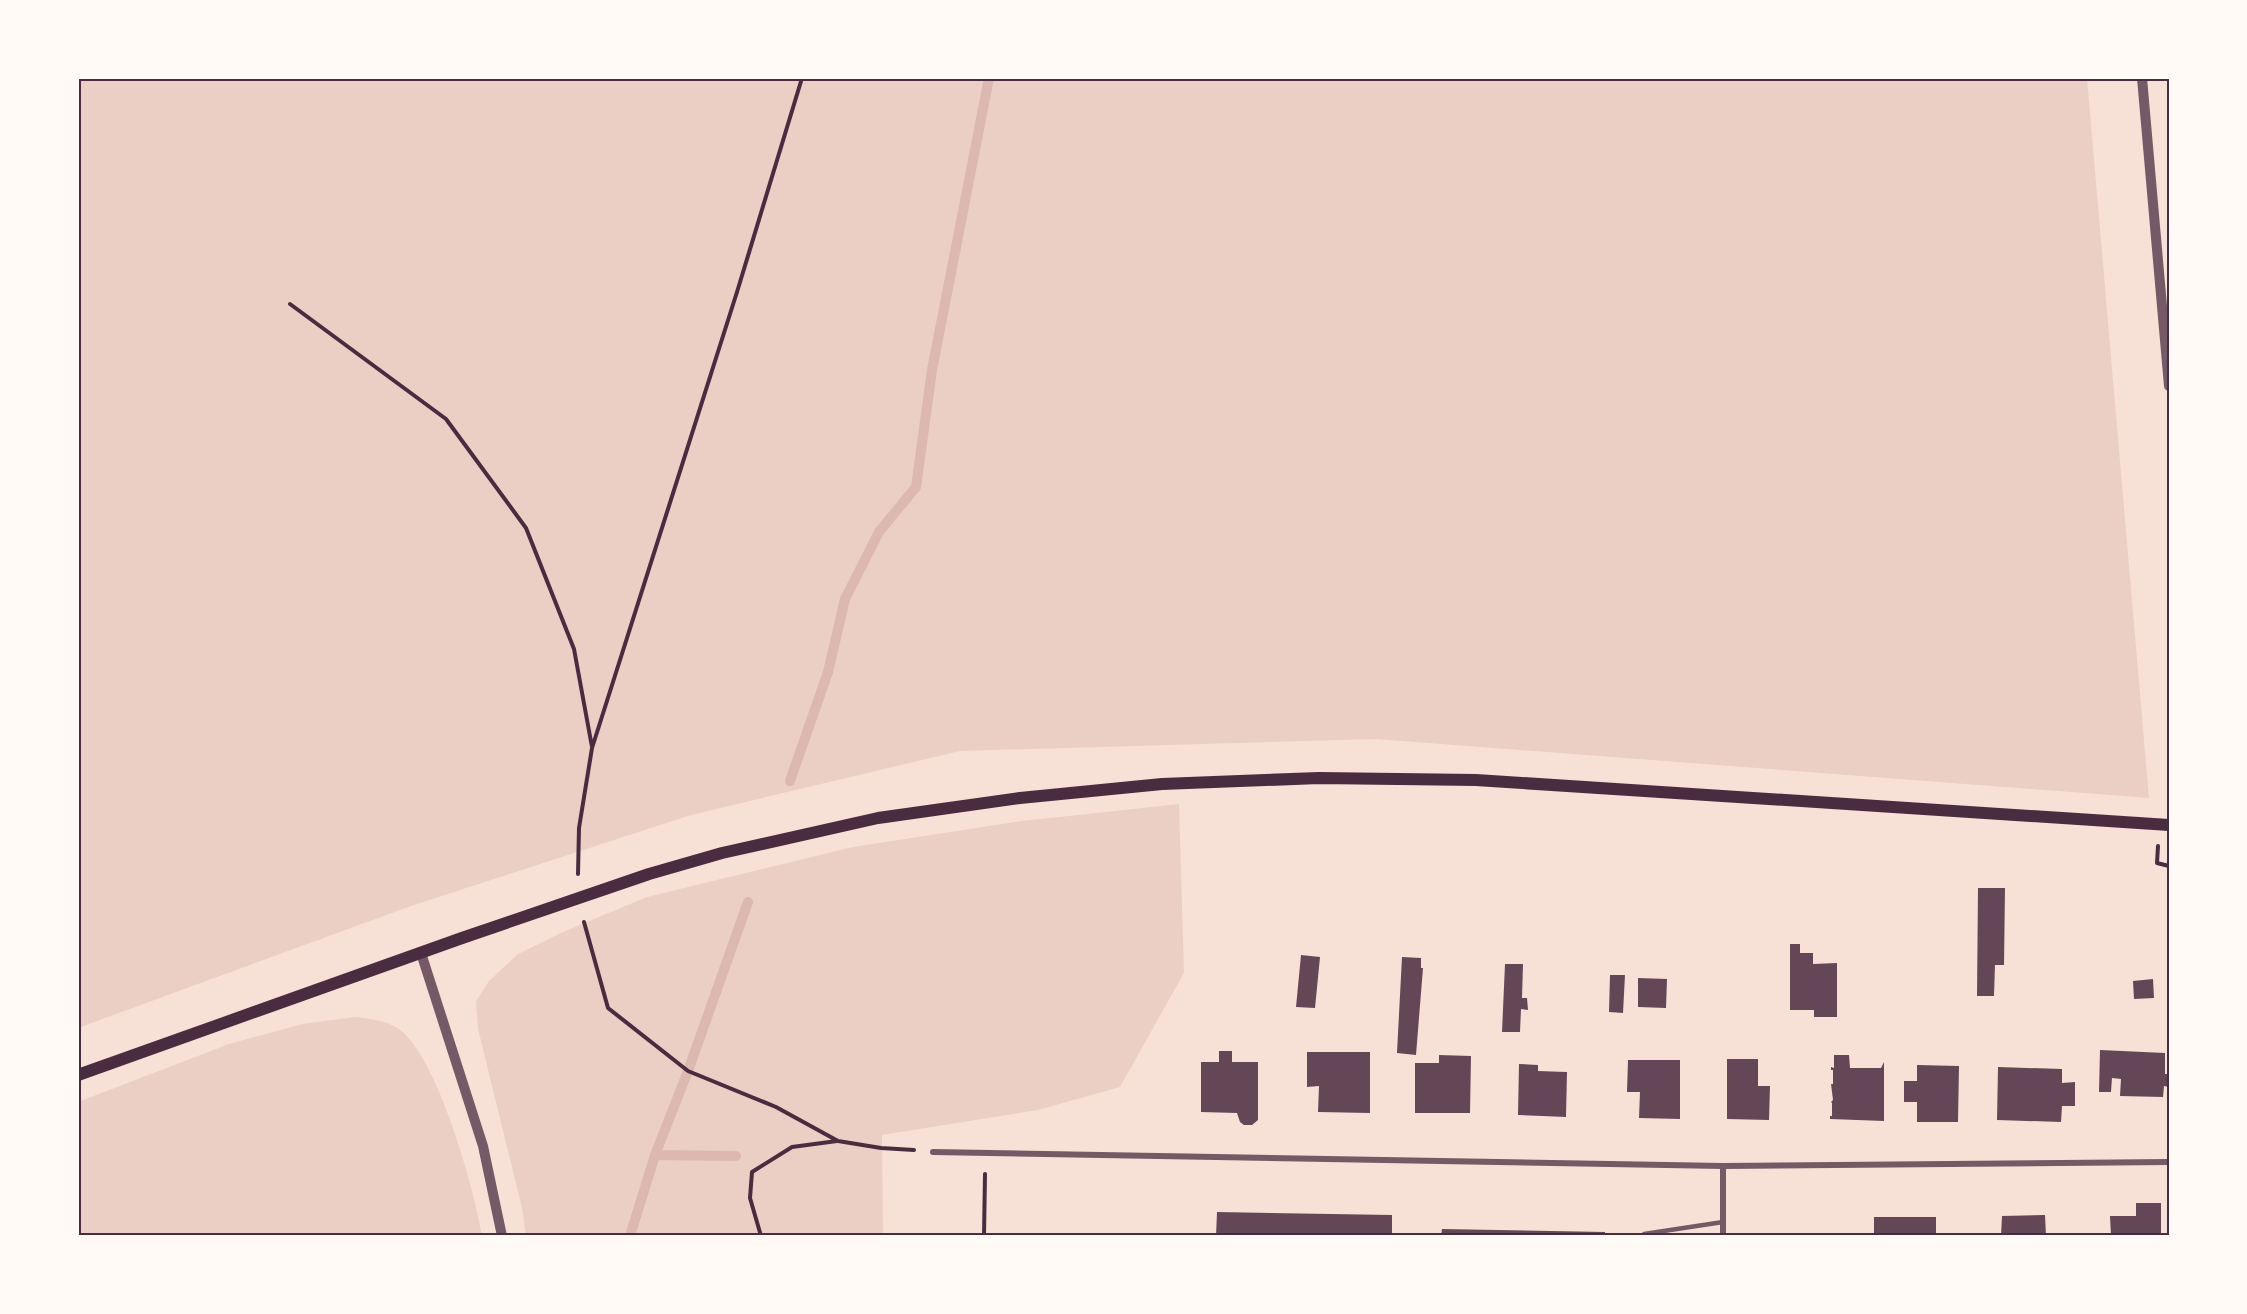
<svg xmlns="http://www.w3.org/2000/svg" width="2247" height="1314" font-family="'DejaVu Sans',sans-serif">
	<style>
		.green { fill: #ebcfc5 }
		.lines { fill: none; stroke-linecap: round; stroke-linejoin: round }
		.stream { stroke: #dcb8b0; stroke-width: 10 }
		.building { fill: #644757 }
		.path { stroke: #4a2c40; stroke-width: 4 }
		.service { stroke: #755966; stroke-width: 4.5 }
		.minor { stroke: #755966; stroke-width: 6 }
		.tertiary { stroke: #755966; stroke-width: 10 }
		.secondary { stroke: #4a2c40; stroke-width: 12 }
		.neatline { fill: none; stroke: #4a2c40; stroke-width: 2 }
	</style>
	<rect width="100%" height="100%" fill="#f7e1d7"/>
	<path class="green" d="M78 78H2087L2149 798 1376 739 960 751 691 815 411 906 78 1028Z
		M1179 804 1184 973 1120 1087 1038 1110 882 1135 883 1236H526L522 1208 478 1029 476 1001 489 981 518 954 563 932 647 897 853 847 1022 821Z
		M355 1017C370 1019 386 1020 399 1029 438 1058 474 1188 482 1236H78V1102L229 1044 302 1024Z"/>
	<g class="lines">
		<path class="stream" d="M790 781 828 672 845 599 879 532 916 487 932 370 989 78
			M655 1155 736 1156
			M630 1236 655 1155 688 1071 748 902"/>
	</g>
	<path class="building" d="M1978 888H2005L2004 965H1995L1994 996H1977Z
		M1790 944H1800V953H1813V964L1837 963V1017H1814V1010H1790Z
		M1301 955 1320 957 1315 1008 1296 1007Z
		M1402 957 1421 958V968H1423L1416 1055 1397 1053Z
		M1505 964H1523L1522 998H1527L1528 1010 1521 1009 1520 1032H1502Z
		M1610 975H1625L1623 1013 1609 1012Z
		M1638 978 1667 979 1666 1008 1638 1007Z
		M2153 979 2154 998 2134 999 2133 981Z
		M2100 1050 2165 1053V1074H2169V1087L2164 1086 2163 1097 2120 1096 2121 1079 2112 1078 2111 1092H2099Z
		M1219 1051H1232V1062H1258V1120L1252 1125H1244L1240 1122 1237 1113 1201 1112V1062H1219Z
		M1307 1052H1370V1113L1318 1112 1319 1086 1307 1087Z
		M1439 1055 1471 1056 1470 1113H1415V1063H1439Z
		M1834 1055H1849L1850 1068H1881L1884 1062V1121L1830 1119V1116H1832V1103L1831 1102 1833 1100 1831 1084H1833V1070H1831V1067L1834 1068Z
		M1727 1059H1758V1086H1770L1769 1120 1727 1119Z
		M1628 1060H1680V1119L1639 1118 1640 1092H1627Z
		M1519 1064 1538 1065V1071L1567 1072 1566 1117 1518 1115Z
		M1917 1065 1959 1066 1958 1122H1917V1102H1904V1081H1917Z
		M1998 1067 2062 1069V1083L2075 1082V1106H2062L2061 1122 1997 1120Z
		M2136 1203H2161V1236H2111L2110 1216H2136Z
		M1217 1212 1392 1215V1236H1216Z
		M2045 1215 2046 1236H2001L2002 1216Z
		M1874 1217H1936V1236H1874Z
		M1442 1229 1605 1232V1236H1441Z"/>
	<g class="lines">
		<path class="path" d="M290 304 446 419 526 528 574 649 592 747
			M2158 846 2157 863 2169 866
			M578 874 579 828 592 748 737 292 802 78
			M584 922 608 1008 688 1071 776 1107 838 1141 881 1148 914 1150
			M761 1236 750 1198 752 1172 792 1147 837 1141
			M984 1236 985 1174"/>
		<path class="service" d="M1644 1236V1234L1723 1222"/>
		<path class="minor" d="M933 1152 1723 1166 2169 1162
			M1723 1236V1166"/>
		<path class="tertiary" d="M2142 78 2169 386
			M421 953 483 1146 502 1236"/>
		<path class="secondary" d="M78 1075 462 938 649 874 722 853 878 818 1020 798 1162 784 1319 778 1476 780 2169 825"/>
	</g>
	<rect width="2247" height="1314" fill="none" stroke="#fffaf5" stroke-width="159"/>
	<rect x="80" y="80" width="2088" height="1154" class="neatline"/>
</svg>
